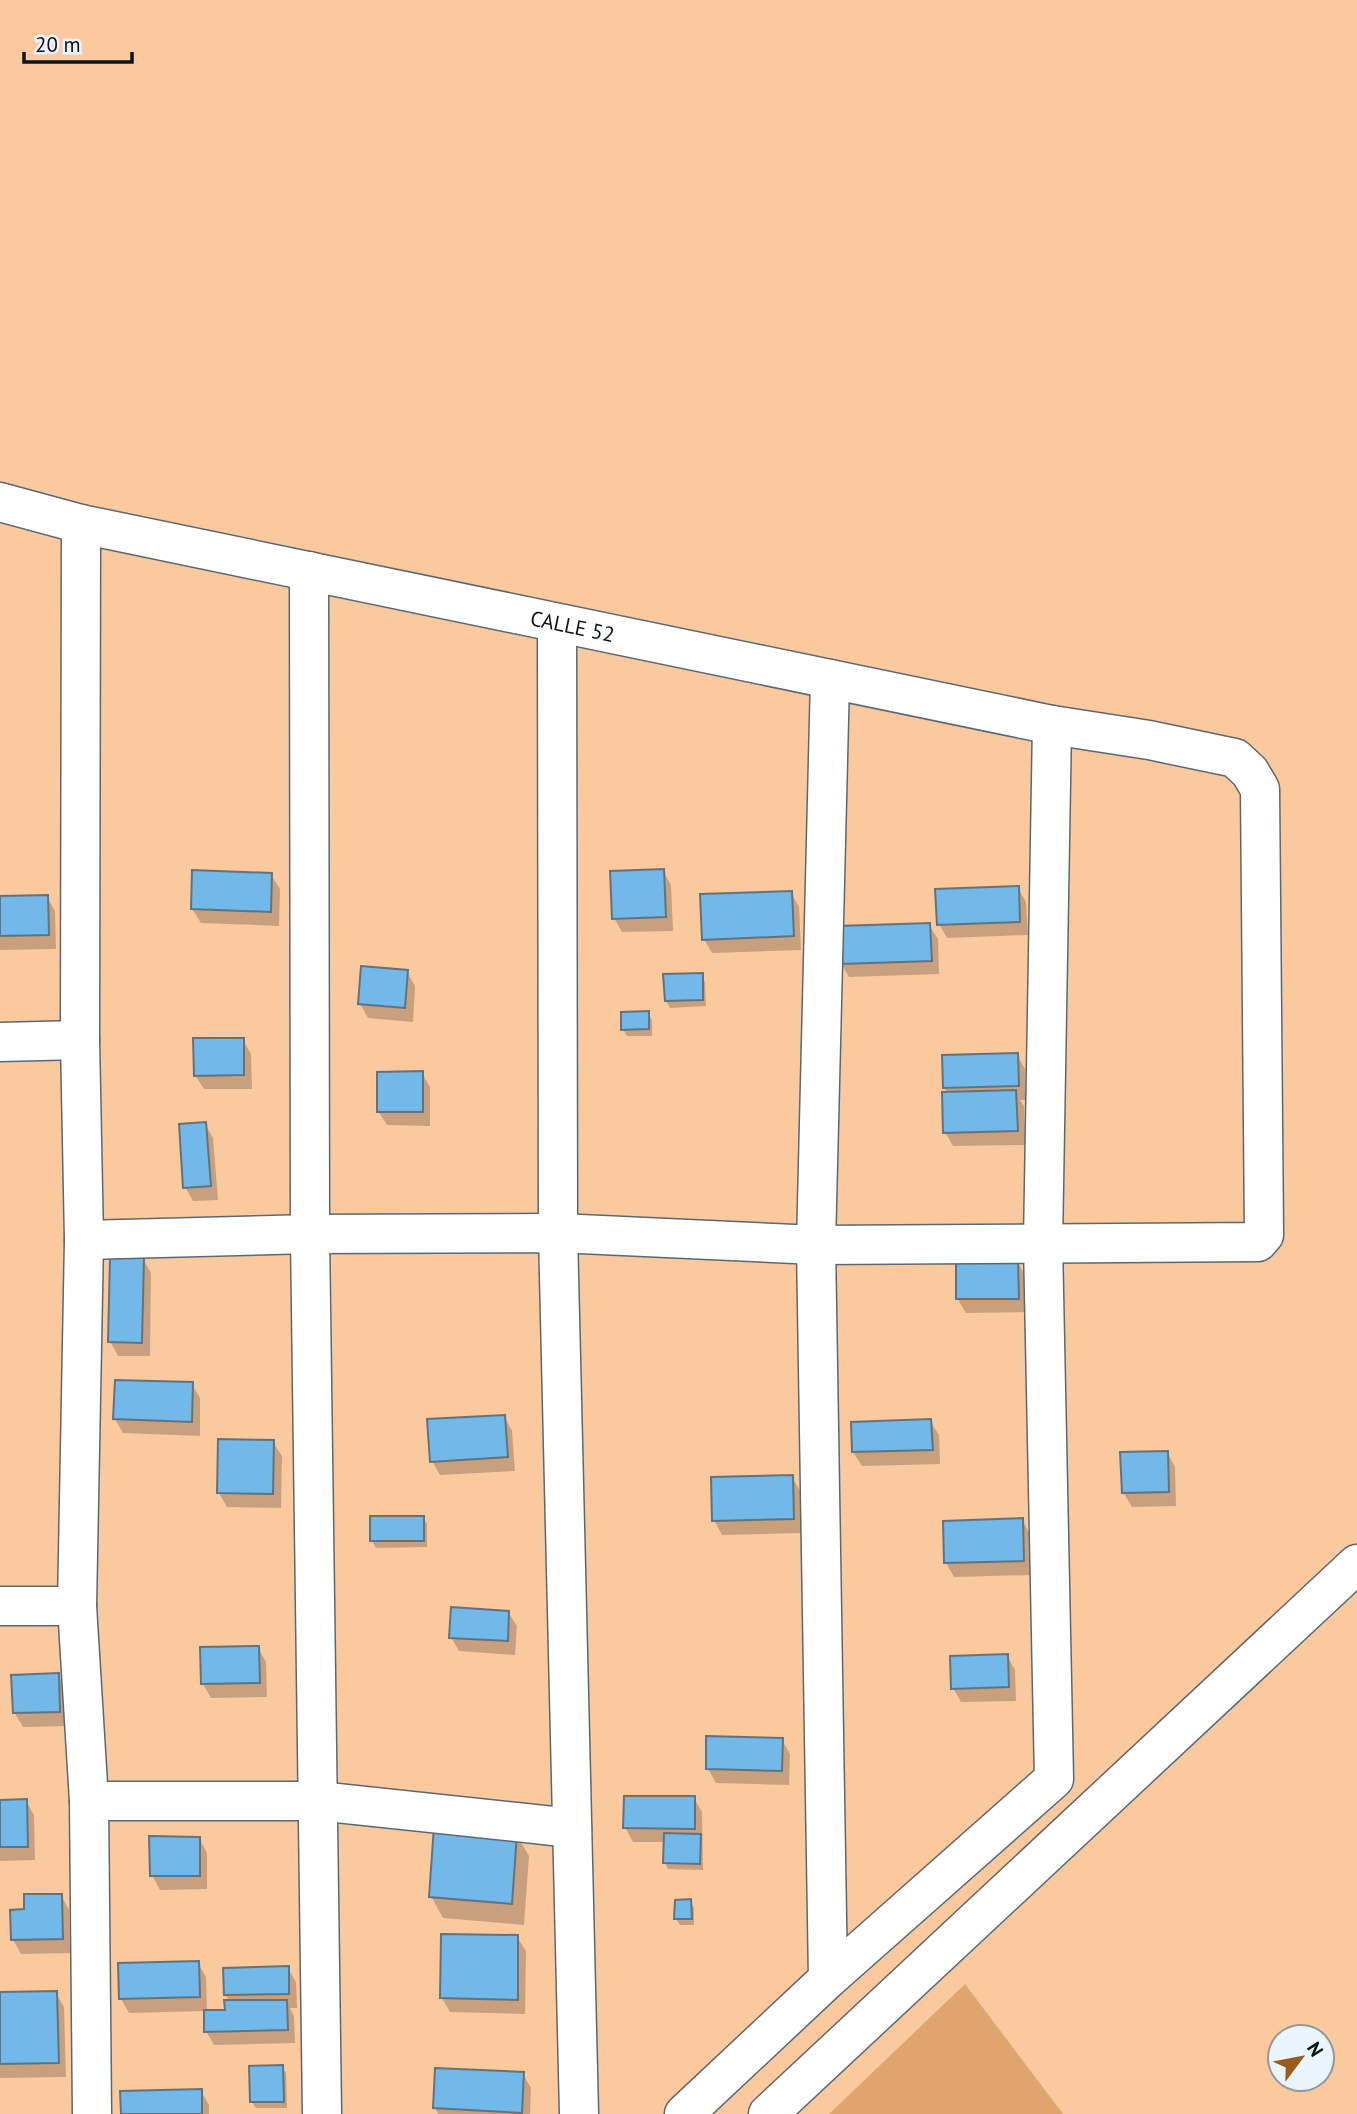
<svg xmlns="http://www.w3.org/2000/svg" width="1357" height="2114" font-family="'PT Sans',sans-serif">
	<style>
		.green { fill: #fbc99e; fill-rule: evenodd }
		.forest { fill: #e0a56f }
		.shadow { fill: #0003 }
		.building { fill: #72b8e8; stroke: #62737f; stroke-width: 2 }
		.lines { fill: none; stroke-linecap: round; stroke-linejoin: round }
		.street-casing { stroke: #586975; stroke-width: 41 }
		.street { stroke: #fff; stroke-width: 38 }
		.labels { text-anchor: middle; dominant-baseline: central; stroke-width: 6; stroke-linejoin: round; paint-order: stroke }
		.street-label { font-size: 21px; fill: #0d1418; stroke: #e9f4fd }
	</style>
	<rect width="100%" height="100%" fill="#d5e8f6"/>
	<path class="green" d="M0 0H1357V2114H0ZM1280 2037H1322V2079H1280Z"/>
	<path class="forest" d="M965 1984 1063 2114H829Z"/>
	<path class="shadow" d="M663 871 671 885 673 931 622 932 614 918Z
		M271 875 280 889 279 926 201 923 192 909Z
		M1018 888 1026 902 1028 935 947 938 939 924Z
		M791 893 799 907 801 950 712 953 704 939Z
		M47 897 55 911 56 949 0 950V898Z
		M929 925 938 939 939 974 849 977 841 963Z
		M407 972 415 986 413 1022 368 1018 360 1004Z
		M702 975 705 982 706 1006 670 1008 666 1001Z
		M648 1013 652 1020V1036H627L623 1029Z
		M243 1040 251 1054 252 1089H204L195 1075Z
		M1017 1055 1025 1069 1026 1100H1020L1024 1106 1025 1145 953 1146 945 1132 948 1093 944 1088Z
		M422 1073 430 1087V1126L387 1125 378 1111Z
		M205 1124 213 1138 218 1200 193 1201 185 1187Z
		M143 1259 151 1273 150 1356H118L110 1341Z
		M1017 1261 1025 1275 1026 1312 966 1313 957 1298Z
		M192 1384 200 1398V1436L123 1433 115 1419Z
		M504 1416 512 1431 515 1471 440 1475 432 1461Z
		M930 1421 939 1435 940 1464 862 1466 853 1452Z
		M273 1442 282 1456 281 1508 227 1507 219 1493Z
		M1167 1452 1175 1467 1176 1506 1132 1507 1123 1492Z
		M792 1477 800 1491 801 1533 722 1535 714 1520Z
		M372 1518H423L427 1524V1547L376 1548 372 1541Z
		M1022 1520 1030 1534 1031 1575 954 1577 946 1563Z
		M508 1612 517 1626 515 1655 459 1651 451 1637Z
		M258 1648 266 1662 267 1697 211 1698 203 1684Z
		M1007 1656 1015 1670 1016 1701 961 1702 953 1688Z
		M58 1675 66 1689 67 1726 23 1727 14 1712Z
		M782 1740 790 1754 789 1785 716 1783 708 1769Z
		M694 1798 702 1812 703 1870 668 1869 665 1863V1842H633L625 1827Z
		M26 1801 34 1815 35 1860 0 1861V1802Z
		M516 1834 529 1856 524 1925 443 1918 431 1896Z
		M199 1838 207 1853V1889L160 1890 152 1875Z
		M61 1895 69 1910 70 1953 21 1954 13 1940Z
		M690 1901 694 1908V1925H680L676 1919Z
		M517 1937 526 1951 525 2014 450 2012 442 1998Z
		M198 1963 206 1977 207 2012H226L230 2002 225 1994 288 1968 296 1982 297 2008H290L294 2016 295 2043 214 2045 206 2031 205 2011 129 2013 121 1999Z
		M56 1993 64 2007 66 2077 0 2078V1994Z
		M282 2067 286 2073 287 2108H256L252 2102Z
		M523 2074 531 2088 530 2114H438L435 2108Z
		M201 2091 209 2105V2114H123Z"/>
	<path class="building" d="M664 869 666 917 612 919 610 871Z
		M192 870 272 873 271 912 191 909Z
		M1019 886 1020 922 937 925 935 889Z
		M792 891 794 936 702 940 700 894Z
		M48 895 49 935 0 936V896Z
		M930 923 932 961 839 964 837 926Z
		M361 966 408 970 405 1008 358 1004Z
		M703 973V1000L665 1001 663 974Z
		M649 1011V1029L621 1030V1012Z
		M193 1038H244V1075L194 1076Z
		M1018 1053 1019 1086 943 1088 942 1055Z
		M423 1071V1112H377V1072Z
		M1016 1090 1018 1131 943 1133 942 1092Z
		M206 1122 211 1186 183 1188 179 1124Z
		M110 1257H144L142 1343 108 1342Z
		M956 1259H1018L1019 1299H956Z
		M115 1380 193 1382 192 1422 113 1419Z
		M505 1415 508 1457 430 1462 427 1419Z
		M931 1419 933 1450 852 1452 851 1422Z
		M218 1439 274 1440 273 1494 217 1493Z
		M1168 1451 1169 1492 1122 1493 1120 1452Z
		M793 1475 794 1519 712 1521 711 1477Z
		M370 1516H424V1541H370Z
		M1023 1518 1024 1561 944 1563 943 1521Z
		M451 1607 509 1611 508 1641 449 1638Z
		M259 1646 260 1683 201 1684 200 1647Z
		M1008 1654 1009 1687 951 1689 950 1656Z
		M59 1673 60 1712 13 1713 11 1675Z
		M706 1736 783 1738 782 1771 706 1769Z
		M624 1796H695V1829L623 1828Z
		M27 1799 28 1847H0V1800Z
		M434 1826 517 1833 512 1904 429 1897Z
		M664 1833 701 1834 700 1864 663 1863Z
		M149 1836 200 1837V1876H150Z
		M24 1894H62L63 1939 11 1940 10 1910 24 1909Z
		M691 1899 692 1919H674L675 1900Z
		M441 1934 518 1935V2000L440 1998Z
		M199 1961 200 1997 119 1999 118 1963Z
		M289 1966V1994L224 1995 223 1968Z
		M57 1991 59 2063 0 2064V1992Z
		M224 2000H287L288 2030 204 2032V2010H225Z
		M283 2065 284 2102H250L249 2066Z
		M435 2068 524 2072 522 2113 433 2108Z
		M202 2089V2114H121L120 2091Z"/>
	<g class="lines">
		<defs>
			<g id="street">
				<path id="s1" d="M0 502 81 524 1052 725 1149 740 1235 758 1250 772 1260 789 1264 1235 1258 1242 816 1245 558 1233 310 1234 84 1240"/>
				<path d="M81 524 80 1040 84 1240 77 1606 89 1801 92 2114"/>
				<path d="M309 571 310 1234 322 2114"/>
				<path d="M557 623 558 1233 579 2114"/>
				<path d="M0 1042 80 1040"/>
				<path d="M0 1606H77"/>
				<path d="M89 1801H318L572 1828"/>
				<path d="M828 1979 816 1245 830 679"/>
				<path d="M684 2114 828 1979 1054 1779 1043 1243 1052 725"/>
				<path d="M768 2114 1357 1564"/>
			</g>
		</defs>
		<use href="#street" class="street-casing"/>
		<use href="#street" class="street"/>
	</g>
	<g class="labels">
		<g class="street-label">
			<text stroke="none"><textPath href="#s1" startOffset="586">CALLE 52</textPath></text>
		</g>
	</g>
	<g transform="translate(1301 2058) rotate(58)"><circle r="33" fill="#e9f4fd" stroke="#919aa1" stroke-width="2"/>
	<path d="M0-5L12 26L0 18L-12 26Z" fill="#985c1d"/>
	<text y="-10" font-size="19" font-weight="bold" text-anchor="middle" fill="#0d1418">N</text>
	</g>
	<path d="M24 52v10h108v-10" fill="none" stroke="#0d1418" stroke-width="3.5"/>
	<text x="35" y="52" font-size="21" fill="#0d1418" stroke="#e9f4fd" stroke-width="5" paint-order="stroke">20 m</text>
</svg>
